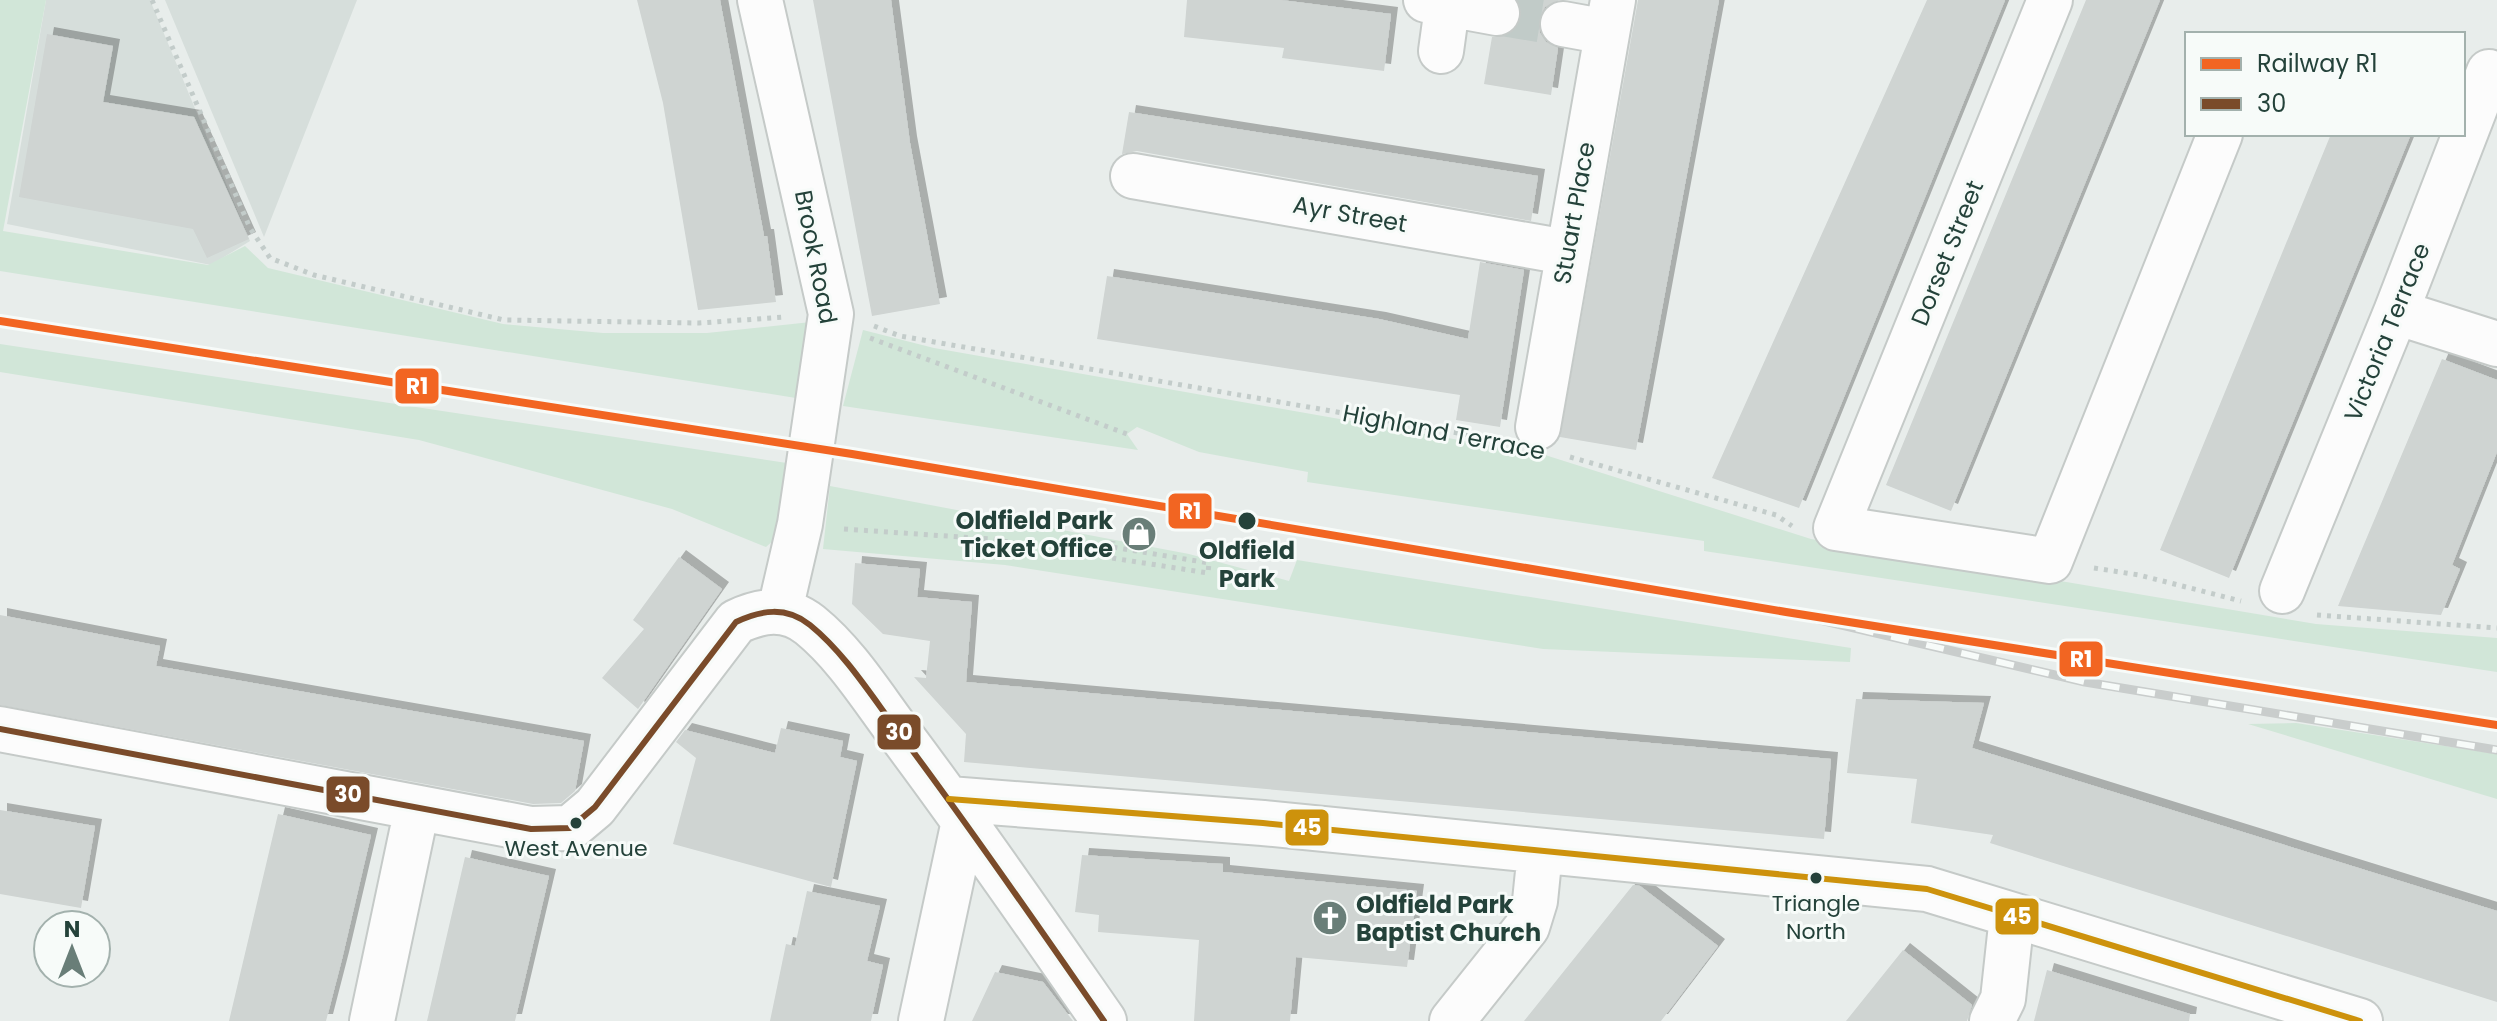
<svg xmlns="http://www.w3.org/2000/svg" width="2497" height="1021" font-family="Poppins,sans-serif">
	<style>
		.built { fill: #d6dedb }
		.green { fill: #d1e6d8 }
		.building { fill: #cfd4d2; filter: url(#shadow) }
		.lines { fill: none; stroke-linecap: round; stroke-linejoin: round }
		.minor-tunnel { stroke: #c1cbc8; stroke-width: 44; stroke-dasharray: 44 22; stroke-linecap: butt }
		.minor-casing { stroke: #c5cac8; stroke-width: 48 }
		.path { stroke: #c3ccca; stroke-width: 5; stroke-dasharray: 4 6; stroke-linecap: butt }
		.minor { stroke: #fcfcfc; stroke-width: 44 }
		.rail-casing { stroke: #c9cdcc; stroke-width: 9 }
		.rail { stroke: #f7fbf9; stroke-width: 6; stroke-dasharray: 18; stroke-linecap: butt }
		.bus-1-casing { stroke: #f7fbf9; stroke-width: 12 }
		.bus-2-casing { stroke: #f7fbf9; stroke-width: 12 }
		.bus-1 { stroke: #7a4b2a; stroke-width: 6 }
		.bus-2 { stroke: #cd920c; stroke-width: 6 }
		.rail-1-casing { stroke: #f7fbf9; stroke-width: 14 }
		.rail-1 { stroke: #f26522; stroke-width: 8 }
		.stop-dot { fill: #24423a; stroke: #f7fbf9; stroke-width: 3 }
		.labels { text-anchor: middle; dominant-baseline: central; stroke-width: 6; stroke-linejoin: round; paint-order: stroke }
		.bus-label { font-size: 22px; fill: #24423a; stroke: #f7fbf9 }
		.street-label { font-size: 24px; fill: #24423a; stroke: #f7fbf9 }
		.poi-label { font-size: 24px; font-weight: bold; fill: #24423a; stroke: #f7fbf9; text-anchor: end }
		.stop-label { font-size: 24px; font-weight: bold; fill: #24423a; stroke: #f7fbf9 }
		.line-badge { stroke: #f7fbf9; stroke-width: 3 }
		.badge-label { font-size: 22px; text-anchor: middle; font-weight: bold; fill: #fff }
	</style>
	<defs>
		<filter id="shadow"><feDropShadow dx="7" dy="-7" stdDeviation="0" flood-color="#0004"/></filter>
	</defs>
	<rect width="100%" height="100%" fill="#e8edeb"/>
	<path class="built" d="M46 0H150L250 241 211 265 7 224Z
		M165 0H357L264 237Z"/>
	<path class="green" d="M0 0H46L3 231 208 265 245 246 268 268 503 324 603 333H707L811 322 802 399 0 271Z
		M863 330 934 348 1545 455 1811 539 2316 624 2497 638V672L1704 551V541L1307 482 1308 472 1199 452 1137 427 1127 434 1138 450 843 406Z
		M0 344 800 465 786 529 766 547 672 509 419 440 0 372Z
		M830 486 1189 554 1289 581 1297 560 1851 648 1850 662 1543 649 1005 565 823 549Z
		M2296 723 2497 754V799L2248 724Z"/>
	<path class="building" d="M637 0H720L764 236H767L776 302 698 310 663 103Z
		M813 0H891L910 143 940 304 872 316Z
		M1187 0H1281L1391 14 1384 71 1282 58 1284 48 1184 37Z
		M1518 0H1559L1545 7 1538 20 1540 33 1546 42 1558 48 1551 95 1484 84 1492 37 1506 36 1516 29 1521 18Z
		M1638 0H1719L1636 450 1560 437Z
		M1927 0H2005L1799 508 1712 478Z
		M2086 0H2160L1951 511 1886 485Z
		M47 34 113 46 103 102 194 117 249 239 207 258 193 229 19 197Z
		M1129 112 1538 176 1531 221 1137 151 1122 154Z
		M2331 134H2411L2229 578 2160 550Z
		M1480 262 1524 270 1500 427 1456 420 1460 395 1097 339 1107 276 1379 319 1468 339Z
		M2442 359 2497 380V452L2452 565 2460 569 2441 615 2338 606Z
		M679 557 722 589 638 709 602 678 644 629 633 620Z
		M855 563 920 569 917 597 972 602 966 682 1831 759 1824 839 964 762 966 734 914 677 926 678 930 641 883 634 852 604Z
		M0 615 160 646 156 666 584 741 575 791 561 803 533 804 0 705Z
		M1856 699 1984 703 1972 748 2497 911V1002L1990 843 1993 835 1911 823 1917 779 1847 773Z
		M781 728 843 741 840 757 857 761 831 887 673 844 696 758 676 742 685 730 775 753Z
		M0 810 95 826 81 908 0 894Z
		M278 814 371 835 342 959 326 1021H229Z
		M1082 855 1223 864V872L1417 891 1407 967 1296 957 1290 1021H1194L1199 940 1098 932 1099 915 1075 912Z
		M465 857 549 876 515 1021H427Z
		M1633 885 1640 886 1718 946 1661 1021H1524Z
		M807 891 880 906 867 961 883 965 871 1021H770L786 944 795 946Z
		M1903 950 1972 1005 1967 1021H1846Z
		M2047 970 2190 1014 2189 1021H2034Z
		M995 972 1043 982 1073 1021H972Z"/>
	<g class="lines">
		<path class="minor-tunnel" d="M1497 13 1563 24"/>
		<defs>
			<path id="minor" d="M760 0 831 314 800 524 780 610
				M1426 0 1497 13
				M2050 0 1836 528 2050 561 2220 134
				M1563 24 1607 32
				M1441 51 1448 0
				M1133 176 1566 252
				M2396 312 2497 344
				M1538 427 1613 0
				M2282 591 2396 312 2489 72
				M0 729 531 829 570 828 595 807 736 622C761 610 786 606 810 625 847 655 874 700 903 738 972 830 1038 926 1104 1021
				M949 799 1263 823 1927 889 2360 1021
				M372 1021 417 808
				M921 1021 964 821
				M1452 1021 1527 927 1535 901 1540 852
				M1992 1021 2003 999 2012 916"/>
		</defs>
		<use href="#minor" class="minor-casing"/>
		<path class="path" d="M152 0 250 228 270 258 314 275 504 320 699 323 786 317
			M874 326 900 336 1498 440
			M870 338 1127 434
			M1570 457 1776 515 1792 526
			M844 529 990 539 1208 573 1209 563 1112 547 1113 541
			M2094 568 2139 575 2241 601
			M2317 615 2497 628"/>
		<use href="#minor" class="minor"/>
		<defs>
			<path id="rail" d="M1786 612 2085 682 2497 750"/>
		</defs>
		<use href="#rail" class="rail-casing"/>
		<use href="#rail" class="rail"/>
		<defs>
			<path id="bus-1" d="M0 729 531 829 570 828 595 807 736 622C761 610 786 606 810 625 847 655 874 700 903 738 972 830 1038 926 1104 1021"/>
			<path id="bus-2" d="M949 799 1263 823 1927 889 2360 1021"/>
		</defs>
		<use href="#bus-1" class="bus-1-casing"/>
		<use href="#bus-2" class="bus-2-casing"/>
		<use href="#bus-1" class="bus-1"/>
		<use href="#bus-2" class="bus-2"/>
		<defs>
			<path id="rail-1" d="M0 321 852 454 1786 612 2497 725"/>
		</defs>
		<use href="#rail-1" class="rail-1-casing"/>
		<use href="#rail-1" class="rail-1"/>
	</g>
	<defs>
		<symbol id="shop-disc" viewBox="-11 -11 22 22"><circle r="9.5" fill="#697e78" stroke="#f7fbf9"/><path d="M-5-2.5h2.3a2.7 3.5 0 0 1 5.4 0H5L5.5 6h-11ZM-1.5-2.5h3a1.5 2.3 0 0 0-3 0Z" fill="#fff"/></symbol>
		<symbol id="church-disc" viewBox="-11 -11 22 22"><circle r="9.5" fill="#697e78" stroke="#f7fbf9"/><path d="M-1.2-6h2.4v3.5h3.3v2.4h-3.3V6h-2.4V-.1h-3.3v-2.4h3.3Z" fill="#fff"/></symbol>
	</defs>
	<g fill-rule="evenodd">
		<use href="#shop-disc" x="1119" y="514" width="40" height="40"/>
		<use href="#church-disc" x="1310" y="898" width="40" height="40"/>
	</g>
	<g class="stop-dot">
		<circle cx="1247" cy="521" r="10"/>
		<circle cx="576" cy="823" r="7"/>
		<circle cx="1816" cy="878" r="7"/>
	</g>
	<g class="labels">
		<g class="bus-label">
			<text x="576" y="848">West Avenue</text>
			<text x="1816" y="903">Triangle<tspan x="1816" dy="28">North</tspan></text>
		</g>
		<g class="street-label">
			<text transform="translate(1574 213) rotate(-80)">Stuart Place</text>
			<text transform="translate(1350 214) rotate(10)">Ayr Street</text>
			<text transform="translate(1947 253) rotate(-68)">Dorset Street</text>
			<text transform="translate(816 257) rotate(79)">Brook Road</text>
			<text transform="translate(2387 332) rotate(-68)">Victoria Terrace</text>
			<text transform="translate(1444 432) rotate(11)">Highland Terrace</text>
		</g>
		<g class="poi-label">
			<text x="1113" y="520">Oldfield Park<tspan x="1113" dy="28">Ticket Office</tspan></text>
			<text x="1356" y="904" text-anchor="start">Oldfield Park<tspan x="1356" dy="28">Baptist Church</tspan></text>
		</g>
		<g class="stop-label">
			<text x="1247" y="550">Oldfield<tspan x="1247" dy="28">Park</tspan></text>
		</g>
	</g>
	<g class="line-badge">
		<rect x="394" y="367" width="46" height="38" rx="8" fill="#f26522"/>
		<rect x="1167" y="492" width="46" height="38" rx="8" fill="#f26522"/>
		<rect x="2058" y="640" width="46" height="38" rx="8" fill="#f26522"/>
		<rect x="876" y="713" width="46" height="38" rx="8" fill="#7a4b2a"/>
		<rect x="325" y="775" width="46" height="39" rx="8" fill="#7a4b2a"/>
		<rect x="1284" y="808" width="46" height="39" rx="8" fill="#cd920c"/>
		<rect x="1994" y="897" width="46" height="39" rx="8" fill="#cd920c"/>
	</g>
	<g class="badge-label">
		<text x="417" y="394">R1</text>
		<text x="1190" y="519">R1</text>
		<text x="2081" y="667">R1</text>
		<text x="899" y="740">30</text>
		<text x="348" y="802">30</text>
		<text x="1307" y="835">45</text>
		<text x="2017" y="924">45</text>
	</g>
	<rect x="2185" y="32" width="280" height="104" fill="#f7fbf9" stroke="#a3b1ad" stroke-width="2"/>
	<rect x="2201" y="58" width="40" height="12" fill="#f26522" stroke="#a3b1ad" stroke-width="2"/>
	<text x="2257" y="72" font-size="24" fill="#24423a">Railway R1</text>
	<rect x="2201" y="98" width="40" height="12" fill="#7a4b2a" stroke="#a3b1ad" stroke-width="2"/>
	<text x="2257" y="112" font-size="24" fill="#24423a">30</text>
	<g transform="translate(72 949)"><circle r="38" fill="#f7fbf9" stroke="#a3b1ad" stroke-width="2"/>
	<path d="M0-6L14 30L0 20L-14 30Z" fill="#697e78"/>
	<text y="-12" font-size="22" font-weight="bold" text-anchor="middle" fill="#24423a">N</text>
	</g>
</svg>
